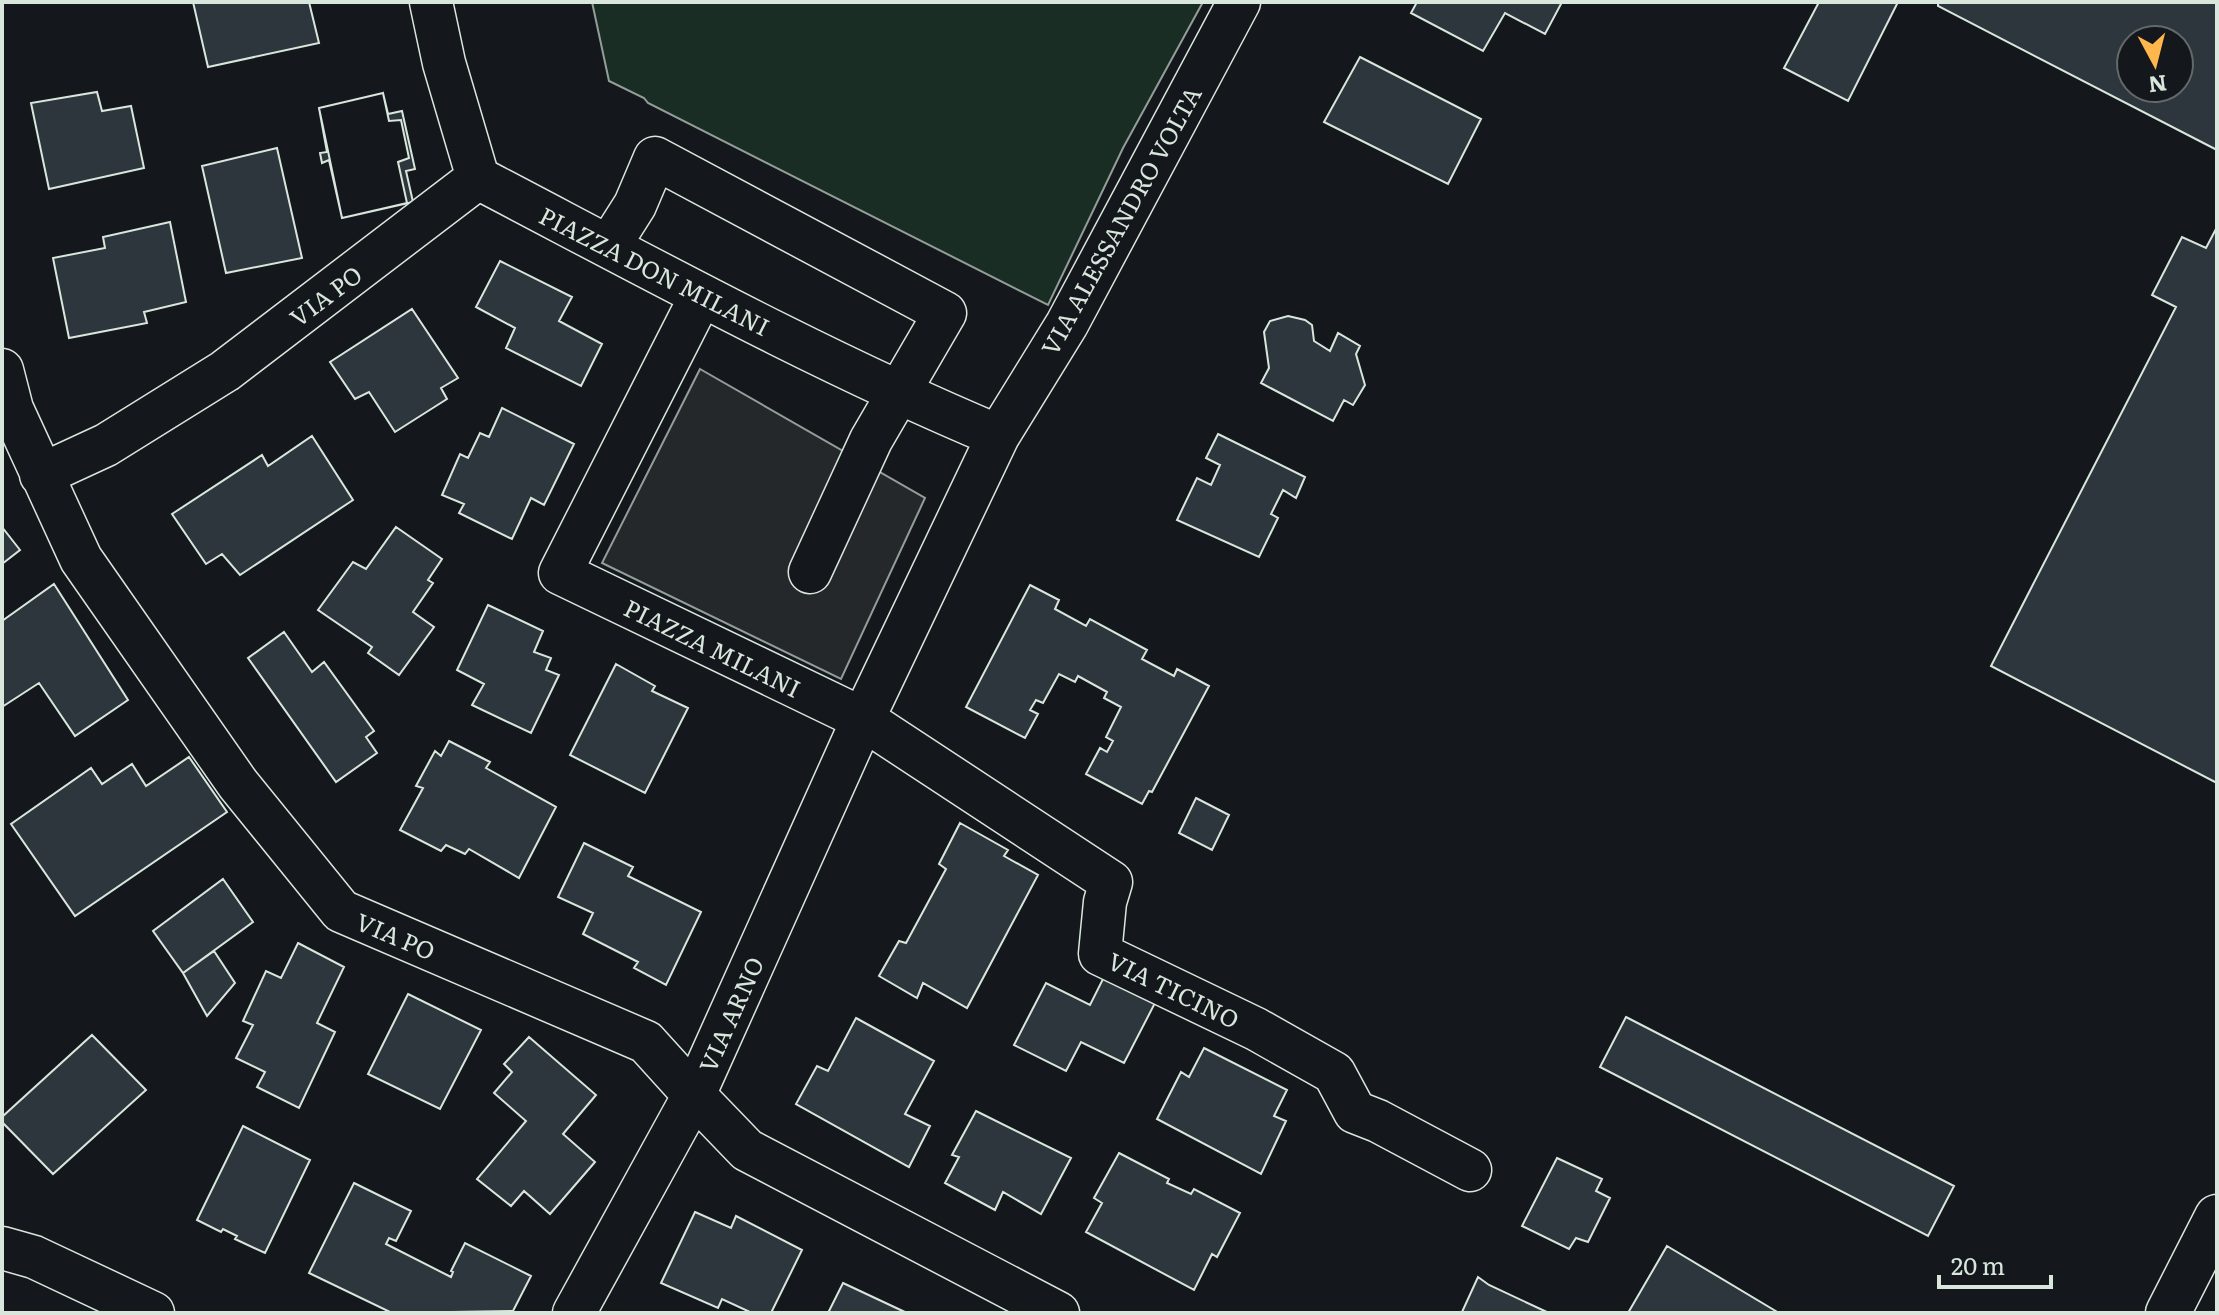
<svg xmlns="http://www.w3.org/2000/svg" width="2219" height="1315" font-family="Literata,serif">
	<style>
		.green { fill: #1a2d24; stroke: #939e99; stroke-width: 2 }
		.parking { fill: #24282b; stroke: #939e99; stroke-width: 2 }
		.building { fill: #2c363c; stroke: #d8e6dc; stroke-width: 2; fill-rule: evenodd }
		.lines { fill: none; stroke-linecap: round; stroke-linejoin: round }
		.minor-casing { stroke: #d8e6dc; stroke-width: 45 }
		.major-casing { stroke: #d8e6dc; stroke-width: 47 }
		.minor { stroke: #14181c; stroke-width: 42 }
		.major { stroke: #14181c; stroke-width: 44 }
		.labels { text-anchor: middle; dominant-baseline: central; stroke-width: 6; stroke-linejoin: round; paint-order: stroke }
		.street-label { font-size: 24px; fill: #d8e6dc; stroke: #14181c }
	</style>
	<rect width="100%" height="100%" fill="#14181c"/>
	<path class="green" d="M592 2H1203L1123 148 1048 305 648 103 644 98 609 81Z"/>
	<path class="parking" d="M700 369 925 498 841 679 602 563Z"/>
	<path class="building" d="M193 2H309L319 43 208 67Z
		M1417 2H1557L1561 4 1545 34 1505 13 1483 51 1411 13Z
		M1819 2H1898L1848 101 1784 68Z
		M1938 2H2217V150L1938 6ZM2131 40H2179V88H2131Z
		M1360 57 1481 119 1448 184 1324 122Z
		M97 92 102 111 131 106 144 168 49 189 31 103Z
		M383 93 388 114 402 111 415 169 406 171 413 202 342 218 329 160 322 163 320 153 327 152 319 108Z
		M383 93 389 121 401 120 409 158 398 162 407 203 342 218 319 108Z
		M277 148 302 258 226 273 202 166Z
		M170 222 186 302 144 312 147 323 69 338 53 258 105 248 103 237Z
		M2217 227V783L1991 666 2176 307 2152 295 2182 237 2206 248Z
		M500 261 572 297 559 321 602 344 581 386 506 348 515 328 476 307Z
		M412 309 458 378 441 388 447 399 395 432 369 392 355 399 330 362Z
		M1288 316 1305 320 1312 325 1314 341 1330 351 1338 333 1360 346 1356 354 1365 385 1353 405 1344 400 1333 421 1261 383 1269 368 1264 332 1270 321Z
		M502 408 574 444 544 505 531 498 512 539 459 513 464 504 442 495 460 454 468 458 480 433 489 437Z
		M1218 434 1305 477 1296 498 1283 490 1271 514 1278 518 1259 557 1177 520 1197 478 1211 485 1220 465 1206 458Z
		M312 436 353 500 240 575 222 554 206 564 172 514 262 455 268 466Z
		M2 527 20 550 2 564Z
		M396 527 442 559 428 580 433 583 413 612 434 627 399 675 368 653 372 647 318 610 353 562 366 569Z
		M54 584 128 700 75 736 39 683 2 707V621Z
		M1030 585 1059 600 1055 609 1086 626 1090 619 1147 650 1142 659 1174 676 1177 669 1209 686 1152 792 1149 791 1142 804 1086 774 1100 748 1107 752 1113 741 1106 737 1121 707 1104 698 1107 692 1078 676 1075 682 1059 674 1043 703 1036 700 1030 710 1038 714 1025 738 966 707Z
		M488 605 543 631 534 652 551 658 546 670 559 675 531 733 472 705 484 684 457 670Z
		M284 632 312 672 324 662 374 731 366 737 377 753 336 782 248 658Z
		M616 664 655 686 652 691 688 708 645 793 570 755Z
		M449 741 490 762 486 768 556 807 519 878 469 849 465 854 446 845 441 851 400 830 423 788 416 786 435 751 441 756Z
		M189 757 227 812 75 916 11 824 91 768 102 784 132 764 146 786Z
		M1196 798 1229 815 1212 850 1179 833Z
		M960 823 1008 850 1004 856 1038 875 967 1008 923 983 917 998 879 976 899 941 906 943 946 869 939 864Z
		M584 843 633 867 628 876 701 912 666 985 634 968 638 962 583 934 593 913 558 897Z
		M223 879 253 922 183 973 153 931Z
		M298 943 344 967 317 1023 335 1032 299 1108 257 1087 265 1072 236 1058 253 1025 243 1021 266 971 281 978Z
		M214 951 235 983 207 1016 183 973Z
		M1105 975 1156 1001 1124 1063 1081 1042 1066 1071 1014 1045 1046 983 1090 1005Z
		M408 994 481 1030 440 1109 368 1074Z
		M1626 1017 1954 1186 1928 1236 1600 1067Z
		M856 1018 934 1061 905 1114 930 1126 909 1167 796 1104 817 1066 828 1071Z
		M92 1035 146 1090 53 1174 2 1122V1117Z
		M529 1037 596 1095 563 1134 595 1162 550 1214 524 1191 511 1206 477 1179 526 1121 494 1093 512 1072 504 1064Z
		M1204 1048 1287 1090 1274 1116 1286 1121 1261 1174 1157 1119 1181 1072 1189 1077Z
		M976 1111 1071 1158 1041 1214 1003 1192 995 1210 945 1183 959 1157 952 1155Z
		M243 1126 310 1160 265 1253 235 1239 237 1236 223 1229 221 1232 197 1220Z
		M1119 1153 1169 1179 1167 1183 1191 1194 1194 1189 1240 1213 1217 1257 1212 1254 1194 1290 1086 1232 1102 1203 1094 1198Z
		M1557 1158 1602 1179 1596 1191 1610 1198 1588 1242 1576 1238 1569 1249 1522 1226Z
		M354 1183 411 1211 396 1241 389 1238 386 1244 451 1277 453 1272 451 1271 465 1243 531 1276 513 1311 392 1313 309 1273Z
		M695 1212 731 1228 736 1216 802 1250 771 1313H752L722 1299 718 1308 661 1283Z
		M1667 1246 1779 1313H1628Z
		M1478 1277 1489 1285 1549 1313 1462 1312Z
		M843 1283 907 1313H828Z"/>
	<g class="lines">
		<defs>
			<path id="minor" d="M431 2 444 63 478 178C650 268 819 361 998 436
				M609 246 635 205 655 158 945 313 871 440 810 572
				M701 296 560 573 863 719 1111 882 1105 902 1100 954 1256 1029 1334 1073 1355 1112 1378 1121 1470 1170
				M2 370 12 409 81 559 238 784 341 911 646 1042 694 1095 574 1313
				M41 475 106 445 225 371 478 178
				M2 1248 34 1257 153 1313
				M1058 1313 747 1150 694 1095 863 719 998 436 1067 324 1239 2"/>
			<path id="major" d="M2168 1313 2217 1217"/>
		</defs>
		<use href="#minor" class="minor-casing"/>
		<use href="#major" class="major-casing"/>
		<use href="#minor" class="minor"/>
		<use href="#major" class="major"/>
	</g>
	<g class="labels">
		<g class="street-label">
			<text transform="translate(1120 220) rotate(-61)">VIA ALESSANDRO VOLTA</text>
			<text transform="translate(655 270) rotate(27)">PIAZZA DON MILANI</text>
			<text transform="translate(325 295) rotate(-37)">VIA PO</text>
			<text transform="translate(713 647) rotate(26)">PIAZZA MILANI</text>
			<text transform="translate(396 935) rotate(23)">VIA PO</text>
			<text transform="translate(1174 989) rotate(26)">VIA TICINO</text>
			<text transform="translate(730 1014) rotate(-66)">VIA ARNO</text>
		</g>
	</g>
	<rect width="2219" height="1315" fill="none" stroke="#d8e6dc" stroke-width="8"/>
	<g transform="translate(2155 64) rotate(173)"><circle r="38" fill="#14181c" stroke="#626a69" stroke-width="2"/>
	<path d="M0-6L14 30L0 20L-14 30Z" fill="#ffb74d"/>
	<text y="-12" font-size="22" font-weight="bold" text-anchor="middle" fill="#d8e6dc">N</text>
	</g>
	<path d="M1939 1275v12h112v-12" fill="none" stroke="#d8e6dc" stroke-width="4"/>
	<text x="1951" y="1275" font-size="24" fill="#d8e6dc" stroke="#14181c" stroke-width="6" paint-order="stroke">20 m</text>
</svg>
